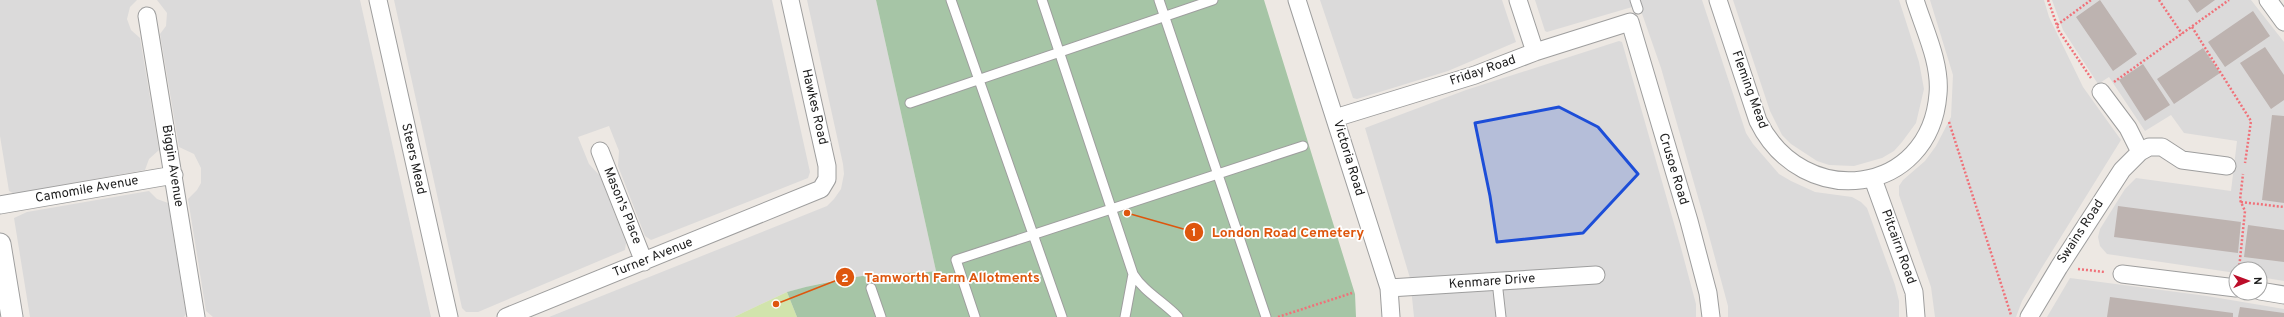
<svg xmlns="http://www.w3.org/2000/svg" width="2284" height="317" font-family="Overpass,sans-serif">
	<style>
		.residential { fill: #dbdada }
		.grass { fill: #d1e4ac }
		.cemetery { fill: #a6c5a6 }
		.building { fill: #bdb3b0 }
		.lines { fill: none; stroke-linecap: round; stroke-linejoin: round }
		.service-casing { stroke: #9e9e9e; stroke-width: 11 }
		.minor-casing { stroke: #9e9e9e; stroke-width: 19 }
		.tertiary-casing { stroke: #9e9e9e; stroke-width: 23 }
		.path { stroke: #f07179; stroke-width: 2.5; stroke-dasharray: 2 2; stroke-linecap: butt }
		.service { stroke: #fff; stroke-width: 9 }
		.minor { stroke: #fff; stroke-width: 17 }
		.tertiary { stroke: #fff; stroke-width: 21 }
		.marked { fill: #1d4ed8; fill-opacity: 0.2; stroke: #1d4ed8; stroke-width: 3; stroke-linejoin: round }
		.labels { text-anchor: middle; dominant-baseline: central; stroke-width: 3.5; stroke-linejoin: round; paint-order: stroke }
		.street-label { font-size: 13px; fill: #1d1d1d; stroke: #fff }
		.leader { fill: none; stroke: #de560d; stroke-width: 1.5 }
		.callout-dot { fill: #de560d; stroke: #fff; stroke-width: 1.5 }
		.mark-label { font-size: 12px; text-anchor: middle; font-weight: bold; fill: #fff }
		.callout-label { font-size: 14px; text-anchor: middle; font-weight: bold; fill: #de560d; stroke: #fff; stroke-width: 3.5; stroke-linejoin: round; paint-order: stroke }
	</style>
	<rect width="100%" height="100%" fill="#ede8e3"/>
	<path class="residential" d="M0 0H137L130 7 127 19 131 30 140 38 159 150 149 159 145 170 24 192 13 193 9 191 0 136Z
		M157 0H360L431 317H213L206 311 188 199 197 190 201 183V168L194 154 179 147 160 34 166 26 167 13Z
		M394 0H772L810 172 808 178 651 240 645 236 618 166 619 151 609 126 578 137 589 164 600 176 626 243 625 250 478 312H466L462 308Z
		M807 0H876L936 271 862 276 849 279H839L787 292 734 317H549L827 206 834 199 841 189 844 174 843 164Z
		M1320 0H1502L1516 42 1448 71 1357 99 1353 98Z
		M1535 0H1702L1746 133 1753 144 1779 174 1791 181 1815 192 1852 197 1861 202 1867 208 1895 285 1899 301V317H1728V306L1708 232 1661 68 1639 5 1547 32 1545 31Z
		M1733 0H1899L1919 62 1924 89 1916 123 1902 142 1894 151 1882 158 1854 166 1829 165 1817 161 1791 144 1782 135 1770 111Z
		M1930 0H2044L2049 17 2083 87 2121 140 2041 269 2022 301 2016 317H1935L1931 287 1899 195V186L1903 180 1925 161 1936 146 1951 117 1953 75Z
		M2052 0H2251L2284 42V281L2260 277V269H2236V273L2107 254 2100 246 2098 237 2100 229 2125 189 2136 178 2231 191 2237 141 2184 133 2171 115 2145 131 2109 77 2098 84 2063 30Z
		M1619 41 1622 42 1681 248 1696 304V317H1414L1410 278 1365 128 1466 90Z
		M149 191 157 199 168 203 186 314 184 317H30L14 218 27 212Z
		M2070 278 2207 296 2284 309V317H2047Z"/>
	<path class="grass" d="M787 292 797 317H734Z"/>
	<path class="cemetery" d="M876 0H1264L1355 294 1356 317H797L787 292C812 285 837 280 862 276 886 272 912 274 936 271Z"/>
	<path class="building" d="M2100 0 2137 54 2113 71 2076 17Z
		M2188 0H2215L2197 13Z
		M2253 11 2270 36 2225 67 2208 42Z
		M2265 47 2284 75V100L2271 109 2240 63Z
		M2203 48 2220 73 2174 104 2157 79Z
		M2143 64 2170 105 2145 121 2119 80Z
		M2272 115 2284 116V203L2262 200Z
		M2118 206 2241 222 2238 253 2114 237Z
		M2248 225 2284 230V262L2244 257Z
		M2110 297 2233 313V317H2107Z
		M2240 307 2284 313V317H2238Z"/>
	<g class="lines">
		<defs>
			<path id="service" d="M951 0 1062 317
				M1042 0 1133 274C1144 292 1164 302 1178 317
				M1159 0 1266 317
				M1635 0 1638 9
				M910 103 1213 0
				M1497 281 1501 317
				M871 288 881 317
				M975 317 956 260 1303 146
				M1125 317 1133 274"/>
			<path id="minor" d="M378 0 449 317
				M1297 0 1389 288 1391 317
				M1518 0 1535 52
				M1718 0 1758 121C1803 212 1930 196 1938 94 1941 63 1924 29 1915 0
				M2268 0 2284 22
				M147 16 196 317
				M2101 92 2128 128 2140 152
				M1335 118 1475 75 1535 52 1630 22 1689 221 1708 293 1711 317
				M600 151 644 262
				M1873 179 1914 292 1916 317
				M0 205 174 175
				M2122 274 2236 288
				M1389 288 1596 275
				M2260 291 2284 295
				M506 317 821 189 827 179V166L790 0
				M2029 317 2059 267 2122 170 2140 152 2149 147H2162L2182 160 2227 166"/>
			<path id="tertiary" d="M0 244 12 317"/>
		</defs>
		<use href="#service" class="service-casing"/>
		<use href="#minor" class="minor-casing"/>
		<use href="#tertiary" class="tertiary-casing"/>
		<path class="path" d="M2048 0 2059 31 2091 78
			M2159 0 2182 34
			M2057 25 2091 0
			M2192 27 2251 121 2245 163
			M2114 82 2229 0
			M1949 122 2011 315
			M2241 202 2284 207
			M2078 269 2105 272
			M2239 269 2245 211 2240 200 2243 174
			M1278 317 1352 293"/>
		<use href="#service" class="service"/>
		<use href="#minor" class="minor"/>
		<use href="#tertiary" class="tertiary"/>
	</g>
	<path class="marked" d="M1559 107 1598 127 1638 174 1583 233 1497 242 1490 196 1475 123Z"/>
	<g class="labels">
		<g class="street-label">
			<text transform="translate(1483 71) rotate(-19)">Friday Road</text>
			<text transform="translate(1749 90) rotate(70)">Fleming Mead</text>
			<text transform="translate(814 107) rotate(77)">Hawkes Road</text>
			<text transform="translate(1348 158) rotate(73)">Victoria Road</text>
			<text transform="translate(413 159) rotate(77)">Steers Mead</text>
			<text transform="translate(172 166) rotate(81)">Biggin Avenue</text>
			<text transform="translate(1673 169) rotate(73)">Crusoe Road</text>
			<text transform="translate(87 190) rotate(-10)">Camomile Avenue</text>
			<text transform="translate(622 206) rotate(68)">Mason's Place</text>
			<text transform="translate(2081 232) rotate(-57)">Swains Road</text>
			<text transform="translate(1898 247) rotate(70)">Pitcairn Road</text>
			<text transform="translate(653 258) rotate(-22)">Turner Avenue</text>
			<text transform="translate(1492 282) rotate(-4)">Kenmare Drive</text>
		</g>
	</g>
	<path class="leader" d="M1127 213L1194 232M776 304L845 277"/>
	<g class="callout-dot">
		<circle cx="1127" cy="213" r="4"/>
		<circle cx="776" cy="304" r="4"/>
		<circle cx="1194" cy="232" r="10"/>
		<circle cx="845" cy="277" r="10"/>
	</g>
	<g class="mark-label">
		<text x="1194" y="236">1</text>
		<text x="845" y="282">2</text>
	</g>
	<g class="callout-label">
		<text x="1288" y="237">London Road Cemetery</text>
		<text x="952" y="282">Tamworth Farm Allotments</text>
	</g>
	<g transform="translate(2248 281) rotate(89)"><circle r="19" fill="#ffffff" stroke="#a5a5a5"/>
	<path d="M0-3L7 15L0 10L-7 15Z" fill="#bc0d2a"/>
	<text y="-6" font-size="11" font-weight="bold" text-anchor="middle" fill="#1d1d1d">N</text>
	</g>
</svg>
